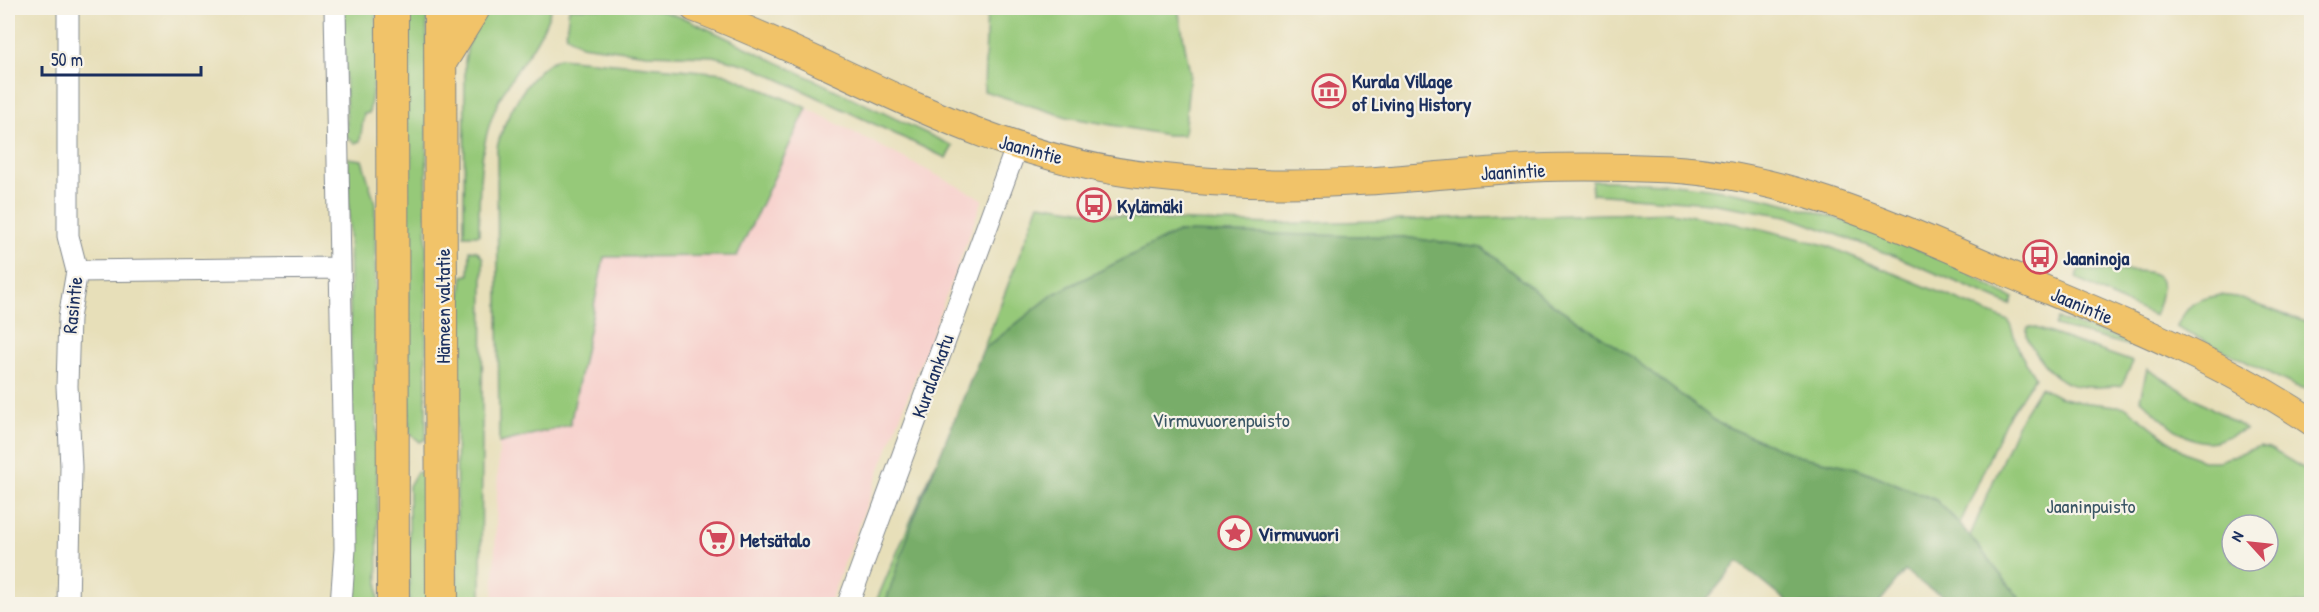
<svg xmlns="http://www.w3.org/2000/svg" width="2319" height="612" font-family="'Patrick Hand',sans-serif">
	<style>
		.built { fill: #f7d0cc }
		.green { fill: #96c979; stroke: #587c6c; stroke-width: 1.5; fill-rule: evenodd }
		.forest { fill: #78ad69; stroke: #4a6e64; stroke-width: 1.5 }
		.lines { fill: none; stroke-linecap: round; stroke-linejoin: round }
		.minor-casing { stroke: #81878c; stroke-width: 23 }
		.major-casing { stroke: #81878c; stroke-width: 29 }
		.highway-casing { stroke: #81878c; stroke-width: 34 }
		.minor { stroke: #fff; stroke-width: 21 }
		.major { stroke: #f1c369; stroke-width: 27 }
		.highway { stroke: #f1c369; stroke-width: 32 }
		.labels { text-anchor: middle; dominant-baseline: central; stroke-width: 4.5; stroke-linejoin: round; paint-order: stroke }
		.poi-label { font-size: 20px; font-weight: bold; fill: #1b2f5e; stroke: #f7f3e8; text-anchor: start }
		.street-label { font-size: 20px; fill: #1b2f5e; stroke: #f7f3e8 }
		.park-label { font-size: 20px; fill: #3a5665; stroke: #f7f3e8 }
	</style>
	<rect width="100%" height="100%" fill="#f7f3e8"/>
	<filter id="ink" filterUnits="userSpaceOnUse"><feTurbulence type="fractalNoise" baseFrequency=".0167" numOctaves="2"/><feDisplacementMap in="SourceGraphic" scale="12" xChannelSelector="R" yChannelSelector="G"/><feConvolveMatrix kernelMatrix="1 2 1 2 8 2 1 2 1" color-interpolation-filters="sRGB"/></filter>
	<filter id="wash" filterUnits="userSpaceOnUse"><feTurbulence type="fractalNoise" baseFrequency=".008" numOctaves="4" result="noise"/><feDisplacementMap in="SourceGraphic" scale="24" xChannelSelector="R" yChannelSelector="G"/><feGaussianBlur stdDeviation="1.35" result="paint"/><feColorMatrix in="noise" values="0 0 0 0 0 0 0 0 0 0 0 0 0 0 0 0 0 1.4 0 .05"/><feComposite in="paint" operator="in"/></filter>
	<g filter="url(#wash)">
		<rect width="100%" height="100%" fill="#e7dfb9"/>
		<path class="built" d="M807 108 983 199 829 604H493L499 443 570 425 603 257 737 256Z"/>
		<path class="green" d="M343 8H376L377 61 369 113 364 114 360 141 355 143 347 137Z
			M409 8H427L426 439 420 442 409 432 405 69Z
			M484 8H551C542 40 520 63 504 91 478 136 479 185 479 235H464L465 61 470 34Z
			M569 8H653L689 20 953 146 946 158 751 66 713 56 647 54 581 45 566 35Z
			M987 8H1178L1190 73 1184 135H1167L1067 117 984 91Z
			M559 58 723 73 807 108 737 256 604 257 570 425 499 443 497 147C504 119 530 68 559 58Z
			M348 158 362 160 375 203 378 604H350L352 440Z
			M1592 181C1705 179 1803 201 1907 245 1924 252 1942 258 1958 266 1977 276 1992 290 2013 298L2010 305 1900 258 1787 216 1710 203 1592 194Z
			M1039 204 1141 219 1273 224 1672 212 1753 227 1825 245 2009 321 2020 353 2035 377 2005 422 1960 524 1936 500 1857 468 1798 456 1718 423 1622 350 1548 301 1482 248 1403 237 1178 232 1054 294 983 350Z
			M470 250 477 251 483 258 481 604H457L456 333 463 276 469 275Z
			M2079 270C2093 271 2108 272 2122 271 2163 270 2169 276 2155 316L2113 298 2076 278Z
			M2220 295 2236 297 2311 324V390L2295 386 2176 327C2189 304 2192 300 2220 295Z
			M2058 319 2131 342V346L2055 326Z
			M2028 327H2033L2133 362 2121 386C2078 388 2061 391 2036 353 2031 345 2024 337 2028 327Z
			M2147 369 2246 429C2236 433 2226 438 2215 441 2186 447 2160 416 2140 399Z
			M2040 387 2059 397 2080 402 2126 407 2183 451 2202 461H2219L2260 446 2269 448 2311 473V604H2024L1970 536 2018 423ZM2232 525H2268V561H2232Z
			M936 462 885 604H875Z
			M417 472 424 474 427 479 428 604H409V486Z"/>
		<path class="forest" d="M1178 232 1403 237 1482 248 1548 301 1622 350 1718 423 1798 456 1857 468 1937 501 1964 529 2024 604H1960L1928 588 1905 571 1878 604H1790L1738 562 1703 604H885L914 518 983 350 1054 294Z"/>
	</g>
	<g filter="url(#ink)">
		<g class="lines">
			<defs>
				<path id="minor" d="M335 8 344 469 345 549 341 604
					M77 271 339 268
					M68 604 71 467 67 386 69 318 77 271 68 236V8
					M848 604 1016 148"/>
				<path id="major" d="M694 8C846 65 984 158 1150 176 1193 181 1243 184 1286 184 1369 184 1452 173 1534 168 1579 166 1626 167 1671 169 1797 176 1913 234 2028 282 2123 322 2227 364 2312 422"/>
				<path id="highway" d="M392 8 393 604
					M440 8 442 604
					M441 61 474 8"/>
			</defs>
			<use href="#minor" class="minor-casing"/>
			<use href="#major" class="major-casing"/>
			<use href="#highway" class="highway-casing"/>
			<use href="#minor" class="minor"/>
			<use href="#major" class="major"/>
			<use href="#highway" class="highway"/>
		</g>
	</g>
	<defs>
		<symbol id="museum-ring" viewBox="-11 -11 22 22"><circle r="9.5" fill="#f7f3e8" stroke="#d1495b" stroke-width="1.5"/><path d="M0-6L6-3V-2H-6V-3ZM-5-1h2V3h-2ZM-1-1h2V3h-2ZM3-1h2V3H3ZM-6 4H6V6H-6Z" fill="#d1495b"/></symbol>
		<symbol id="bus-ring" viewBox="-11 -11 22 22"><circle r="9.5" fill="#f7f3e8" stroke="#d1495b" stroke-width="1.5"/><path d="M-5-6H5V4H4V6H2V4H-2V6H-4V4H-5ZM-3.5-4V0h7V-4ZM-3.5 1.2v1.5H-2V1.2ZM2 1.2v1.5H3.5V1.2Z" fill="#d1495b"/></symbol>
		<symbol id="sight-ring" viewBox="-11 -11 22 22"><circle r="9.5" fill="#f7f3e8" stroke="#d1495b" stroke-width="1.5"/><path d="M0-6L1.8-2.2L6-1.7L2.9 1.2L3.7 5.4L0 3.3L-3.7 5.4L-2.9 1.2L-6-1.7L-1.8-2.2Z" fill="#d1495b"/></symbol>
		<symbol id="supermarket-ring" viewBox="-11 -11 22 22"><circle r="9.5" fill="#f7f3e8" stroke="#d1495b" stroke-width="1.5"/><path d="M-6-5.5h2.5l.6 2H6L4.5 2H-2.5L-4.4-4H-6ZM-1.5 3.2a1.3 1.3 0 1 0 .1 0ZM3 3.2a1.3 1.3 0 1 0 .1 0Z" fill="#d1495b"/></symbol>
	</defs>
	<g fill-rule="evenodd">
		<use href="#museum-ring" x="1310" y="72" width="38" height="38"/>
		<use href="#bus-ring" x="1075" y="186" width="38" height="38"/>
		<use href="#bus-ring" x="2021" y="238" width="38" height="38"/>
		<use href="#sight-ring" x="1216" y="514" width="38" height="38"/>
		<use href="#supermarket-ring" x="698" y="520" width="38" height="38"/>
	</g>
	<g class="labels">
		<g class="poi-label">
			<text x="1352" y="80">Kurala Village<tspan x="1352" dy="23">of Living History</tspan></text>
			<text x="1117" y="205">Kylämäki</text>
			<text x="2063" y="257">Jaaninoja</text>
			<text x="1258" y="533">Virmuvuori</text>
			<text x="740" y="539">Metsätalo</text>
		</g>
		<g class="street-label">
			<text transform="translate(1031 149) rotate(15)">Jaanintie</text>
			<text transform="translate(1513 171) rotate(-3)">Jaanintie</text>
			<text transform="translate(72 305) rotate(-84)">Rasintie</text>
			<text transform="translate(2082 305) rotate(23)">Jaanintie</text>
			<text transform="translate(442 306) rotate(-90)">Hämeen valtatie</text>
			<text transform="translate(932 376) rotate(-70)">Kuralankatu</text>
		</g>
		<g class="park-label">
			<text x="1221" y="419">Virmuvuorenpuisto</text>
			<text x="2091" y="505">Jaaninpuisto</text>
		</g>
	</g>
	<rect width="2319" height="612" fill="none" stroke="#f7f3e8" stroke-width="30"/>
	<g transform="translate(2250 543) rotate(297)"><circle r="28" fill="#f7f3e8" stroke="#9fa5b1" stroke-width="1.5"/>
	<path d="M0-4.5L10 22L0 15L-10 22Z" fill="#d1495b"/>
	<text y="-9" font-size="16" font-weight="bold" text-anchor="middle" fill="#1b2f5e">N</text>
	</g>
	<path d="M42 66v9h159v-9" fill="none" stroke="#1b2f5e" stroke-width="3"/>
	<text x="51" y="66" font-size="18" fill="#1b2f5e" stroke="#f7f3e8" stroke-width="4.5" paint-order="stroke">50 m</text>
</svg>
